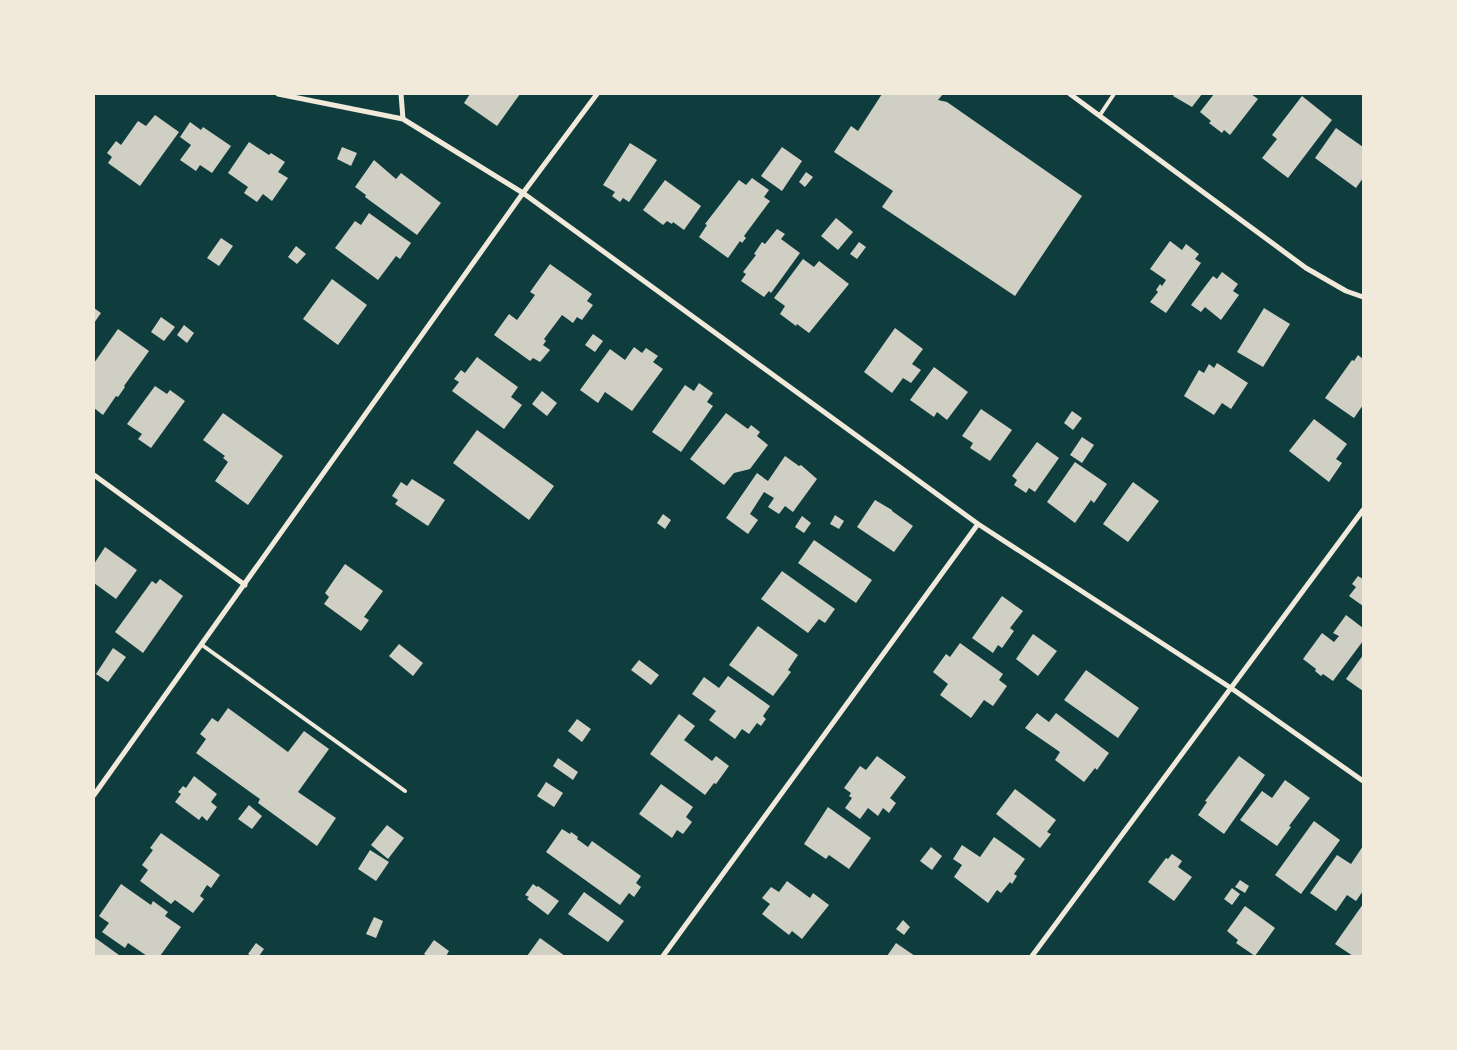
<svg xmlns="http://www.w3.org/2000/svg" width="1457" height="1050" font-family="Helvetica,sans-serif">
	<style>
		.building { fill: #cfcfc3 }
		.lines { fill: none; stroke-linecap: round; stroke-linejoin: round }
		.service { stroke: #f1e9da; stroke-width: 4 }
		.minor { stroke: #f1e9da; stroke-width: 5 }
	</style>
	<rect width="100%" height="100%" fill="#0f3d3e"/>
	<path class="building" d="M470 94H520L497 126 464 103Z
		M882 94H943L938 100 947 102 1082 196 1015 296 882 207 893 191 834 152 851 126 858 131Z
		M1175 94H1202L1192 107 1173 96Z
		M1214 94H1251L1258 99 1230 135 1224 130 1222 133 1209 123 1211 121 1200 112Z
		M1302 96 1332 120 1288 178 1262 158 1277 139 1272 135Z
		M155 115 179 132 140 186 108 163 112 157 107 153 116 141 121 145 138 121 146 126Z
		M190 122 201 130 203 127 231 146 212 173 200 165 196 171 180 160 191 145 180 137Z
		M1336 128 1363 147V178L1356 188 1315 158Z
		M249 142 269 155 271 153 285 162 278 172 288 178 272 201 263 194 257 202 244 193 248 187 228 173Z
		M630 143 657 160 629 202 623 198 620 202 612 196 615 192 603 185Z
		M342 147 357 153 351 166 337 159Z
		M782 147 802 161 782 191 761 176Z
		M374 160 396 179 401 173 441 203 417 235 365 197 366 195 355 187Z
		M806 172 813 177 805 187 799 182Z
		M752 178 769 190 764 197 770 201 744 236 746 238 742 243 740 241 728 258 699 237 707 225 705 224 739 180 746 185Z
		M665 180 701 206 684 230 673 222 672 224 667 221 663 225 643 210Z
		M369 213 411 243 400 259 396 256 378 280 335 248 355 221 361 225Z
		M836 218 853 232 838 250 821 236Z
		M777 229 785 234 781 239 800 253 771 293 769 291 764 297 741 281 746 274 743 272 756 255 754 254 762 242 765 244Z
		M221 238 233 246 219 266 207 258Z
		M1170 241 1182 250 1186 244 1199 254 1195 259 1201 263 1166 313 1150 302 1158 292 1156 290 1160 284 1162 286 1166 280 1150 269Z
		M859 242 866 247 857 259 850 254Z
		M296 246 306 254 297 264 288 257Z
		M803 259 814 267 819 261 849 284 809 333 797 324 796 326 780 314 785 306 774 298Z
		M550 264 592 294 587 301 593 305 582 320 577 317 573 323 562 315 544 339 546 341 543 345 550 350 540 362 533 358 530 361 494 335 509 314 517 320 535 295 530 292Z
		M1222 272 1238 284 1233 291 1239 295 1221 320 1205 307 1201 312 1191 305 1213 276 1217 279Z
		M332 279 367 305 338 345 303 319Z
		M94 308 101 313 94 323Z
		M1264 308 1290 324 1263 367 1237 352Z
		M161 317 175 327 164 341 151 332Z
		M184 325 194 333 187 343 177 335Z
		M895 328 923 349 912 364 921 370 911 383 903 378 892 393 864 372Z
		M118 329 149 351 124 386 125 387 118 397 116 396 103 415 94 408V363Z
		M593 334 603 341 595 352 585 345Z
		M634 347 642 353 646 348 658 356 653 362 663 369 632 411 605 392 598 403 580 390 610 349 625 360Z
		M1358 355 1363 359V405L1354 418 1325 398 1352 360 1354 361Z
		M477 357 518 387 511 397 522 405 504 429 452 391 459 382 454 379 461 370 465 373Z
		M1217 363 1248 383 1231 409 1222 403 1214 415 1184 396 1199 370 1204 373 1209 364 1214 368Z
		M934 367 968 392 947 420 937 412 934 417 910 400Z
		M699 383 713 393 707 402 713 406 681 452 652 432 685 385 694 391Z
		M155 386 167 394 170 390 185 401 151 448 138 439 142 434 127 424Z
		M542 391 557 403 547 416 532 404Z
		M981 409 1012 430 990 461 970 448 973 443 962 436Z
		M1072 411 1082 418 1073 430 1064 423Z
		M223 413 283 456 248 505 215 481 228 462 223 458 225 456 203 440Z
		M726 413 748 429 751 425 760 432 757 436 768 445 750 469 734 473 724 485 690 459Z
		M1314 419 1347 444 1336 459 1342 463 1329 482 1289 451Z
		M477 430 554 486 529 520 453 463Z
		M1082 437 1094 445 1082 463 1070 455Z
		M1037 442 1059 458 1035 492 1029 488 1026 493 1014 485 1017 480 1012 476Z
		M785 456 799 466 801 465 817 479 793 512 785 506 779 514 768 507 774 498 764 492 750 514 758 520 748 534 726 518 757 473 768 481Z
		M1075 462 1107 484 1094 503 1091 500 1075 523 1047 502Z
		M412 479 445 500 428 526 395 504 398 500 392 496 401 482 407 486Z
		M1133 482 1159 501 1128 542 1103 524Z
		M875 500 892 510V511L913 526 894 552 857 527Z
		M663 514 671 520 665 529 657 523Z
		M835 515 844 521 839 529 830 524Z
		M802 516 811 523 804 533 795 527Z
		M814 540 872 580 856 603 798 563Z
		M105 547 137 570 116 599 94 583V564Z
		M345 564 383 591 364 617 369 620 361 631 324 604 329 597 325 593Z
		M782 571 835 609 825 623 819 619 808 633 761 599Z
		M1358 576 1363 579V606L1349 596 1356 587 1352 584Z
		M160 579 183 596 143 653 115 632 152 581 156 584Z
		M1002 596 1023 611 1010 628 1014 631 1002 648 998 645 993 653 972 638Z
		M1346 615 1363 628V641L1333 681 1323 674 1321 676 1315 671 1316 669 1303 659 1322 633 1334 642 1339 636 1333 633Z
		M758 626 798 655 788 670 791 672 773 696 729 665Z
		M1033 634 1057 651 1038 676 1016 659Z
		M960 643 1003 674 999 680 1007 686 993 706 984 700 971 718 940 695 948 684 933 672 946 654 950 657Z
		M399 644 423 663 413 676 389 656Z
		M113 648 126 657 108 682 96 674Z
		M1363 655V691L1346 679Z
		M639 660 659 675 651 685 631 670Z
		M1086 670 1139 708 1118 738 1064 700Z
		M728 676 770 706 763 716 766 719 761 726 757 723 749 734 742 729 735 739 709 720 716 711 692 694 704 677 719 688Z
		M228 708 288 752 304 731 329 749 298 792 336 818 317 846 258 803 260 799 196 753 206 739 200 734 204 729 212 718 218 722Z
		M1037 713 1049 722 1056 713 1109 753 1097 770 1095 768 1084 782 1055 760 1060 752 1025 728Z
		M679 714 695 726 684 740 712 761 716 756 729 766 716 784 714 783 705 795 650 754Z
		M577 719 591 729 582 742 568 731Z
		M877 756 906 777 890 798 896 803 889 813 883 808 878 816 868 808 860 819 845 808 852 798 849 796 851 793 844 788 860 766 866 770Z
		M1239 756 1265 775 1224 834 1198 815 1207 802 1205 801Z
		M558 758 578 772 573 780 553 766Z
		M194 776 217 794 211 802 217 807 207 821 202 816 199 820 175 802 181 794 178 792 183 786 186 788Z
		M1285 780 1310 798 1289 826 1291 827 1277 846 1240 820 1262 791 1272 798Z
		M546 782 563 793 554 807 537 796Z
		M661 784 693 807 686 817 692 822 683 834 677 830 672 838 639 814Z
		M1015 789 1056 820 1047 832 1051 834 1040 848 996 814Z
		M249 805 262 816 252 829 238 819Z
		M828 807 871 838 849 869 829 855 826 859 804 844Z
		M1314 821 1340 840 1301 894 1275 875Z
		M387 825 404 838 388 859 371 845Z
		M562 829 570 834 571 832 578 837 577 839 588 847 592 841 641 876 636 883 641 887 634 897 629 893 620 905 546 852Z
		M161 833 220 875 211 888 207 885 200 896 204 899 193 913 175 900 171 904 140 881 148 870 142 865 153 850 150 848Z
		M994 837 1025 859 1014 874 1017 876 1012 884 1010 882 1001 893 997 890 988 903 954 877 962 865 953 859 962 845 980 857Z
		M1363 846V891L1356 901 1347 895 1336 911 1310 893 1337 855 1351 864Z
		M931 847 942 856 932 870 920 861Z
		M370 850 389 862 376 881 358 869Z
		M1172 854 1182 861 1178 867 1192 877 1174 901 1148 882 1166 858 1168 859Z
		M1240 880 1249 886 1245 893 1235 887Z
		M787 881 810 898 813 893 829 905 802 939 792 931 789 935 762 914 770 904 762 898 771 887 779 892Z
		M121 884 151 905 153 901 168 912 165 916 181 927 160 956H147L128 943 125 948 102 932 109 923 99 916Z
		M533 884 537 887 538 886 559 901 548 915 527 899 529 897 525 895Z
		M1232 888 1240 894 1232 905 1224 899Z
		M584 892 624 921 608 942 568 914Z
		M1363 904V956H1353L1335 944Z
		M1245 906 1275 928 1255 956 1236 943 1238 940 1227 931Z
		M374 917 383 921 376 938 366 934Z
		M903 920 910 927 904 935 896 929Z
		M94 937 119 955 118 956H94Z
		M540 938 565 956H527Z
		M434 940 449 951 446 956H427L424 954Z
		M256 943 264 949 259 956H252L248 954Z
		M896 943 915 956H887Z"/>
	<g class="lines">
		<path class="service" d="M1100 115 1114 94
			M202 645 405 791"/>
		<path class="minor" d="M278 94 403 119
			M401 94 403 119 523 193 978 524 1231 688 1363 781
			M1070 94 1306 268 1346 291 1363 297
			M94 475 245 585
			M94 795 523 193 597 94
			M663 956 978 524
			M1032 956 1363 510"/>
	</g>
	<rect width="1457" height="1050" fill="none" stroke="#f1e9da" stroke-width="190"/>
</svg>
